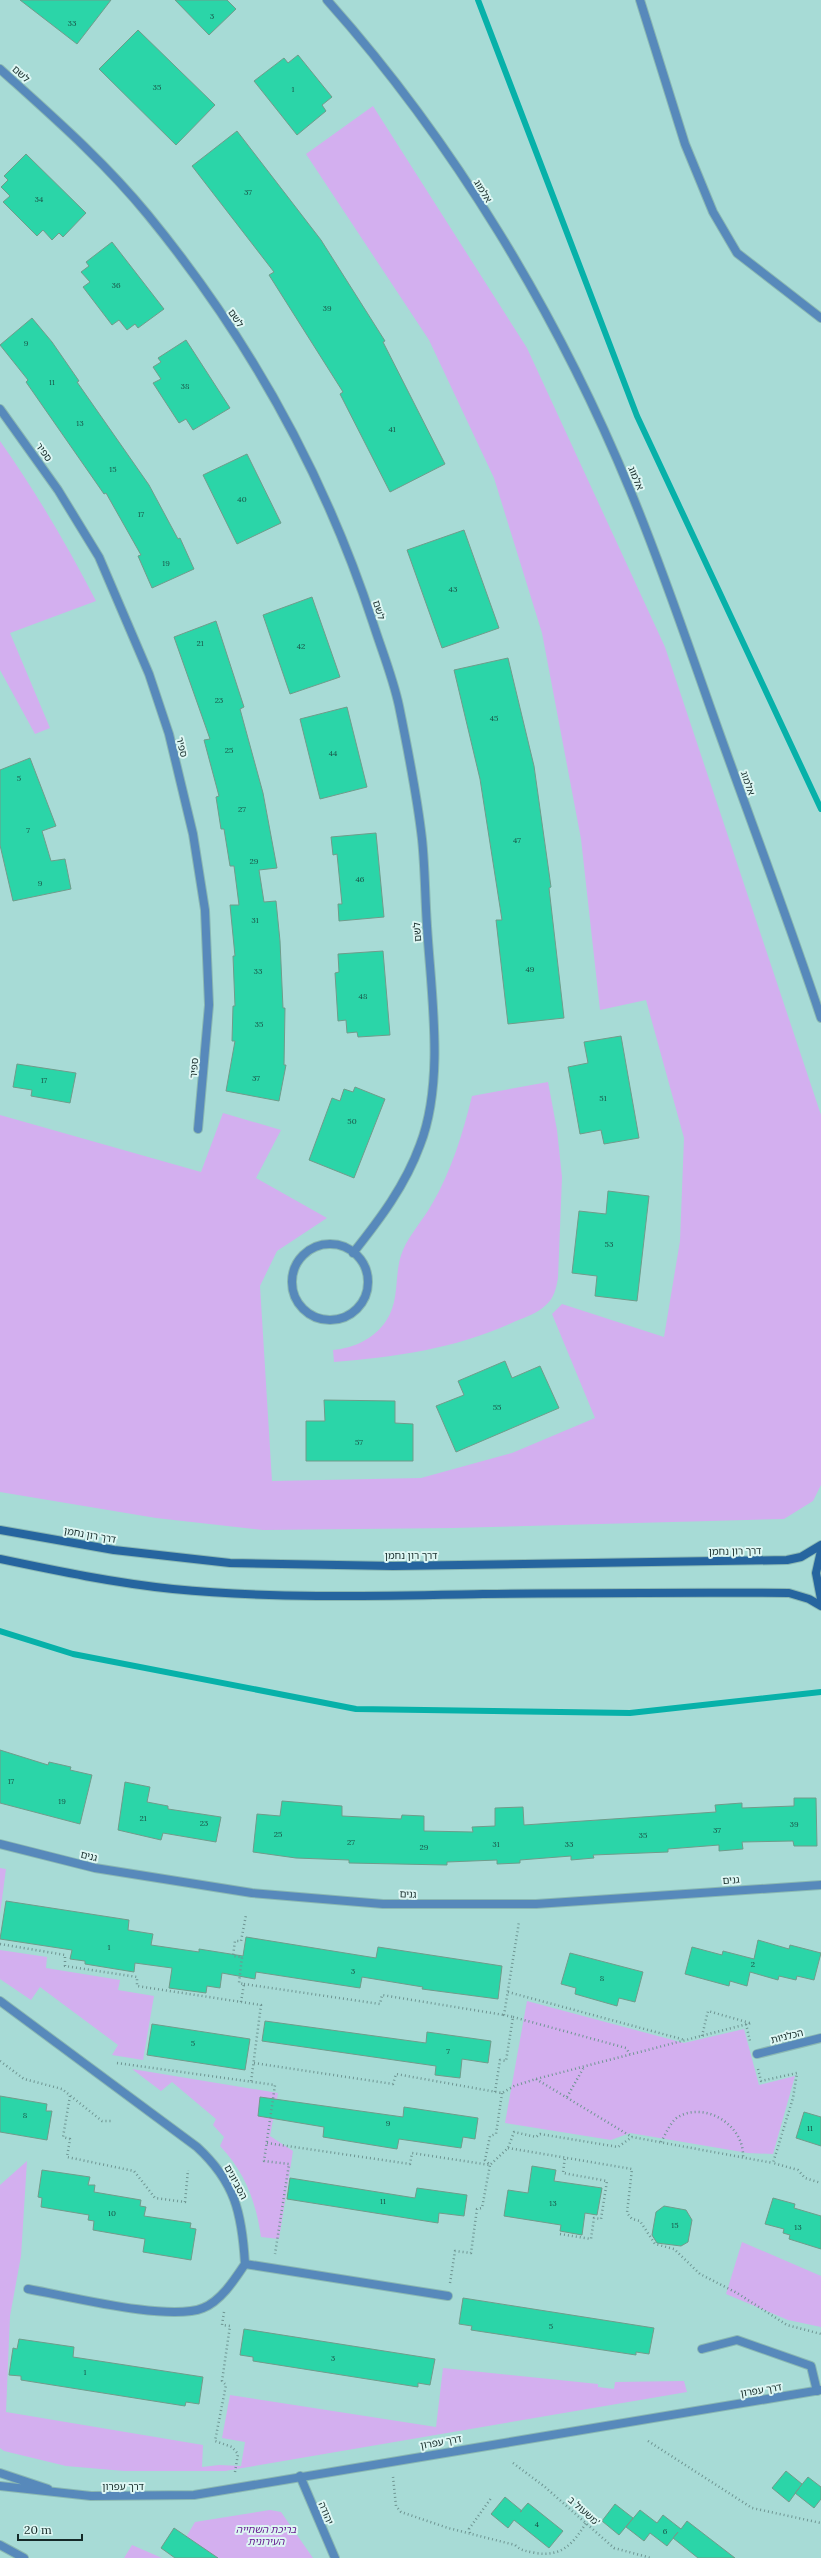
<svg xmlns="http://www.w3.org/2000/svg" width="821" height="2558" font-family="Lora,'Noto Sans Hebrew',serif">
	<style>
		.green { fill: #d3afef }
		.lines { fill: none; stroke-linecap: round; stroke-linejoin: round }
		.stream { stroke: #07b1a9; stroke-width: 6 }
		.building { fill: #2bd5a8; stroke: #709c8b }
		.service-casing { stroke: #8ab8b3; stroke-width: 10 }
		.minor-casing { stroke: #8ab8b3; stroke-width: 10 }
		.tertiary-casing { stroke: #8ab8b3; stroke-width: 10 }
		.secondary-casing { stroke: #8ab8b3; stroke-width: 10 }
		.path { stroke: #6e9592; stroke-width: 2.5; stroke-dasharray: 1 3; stroke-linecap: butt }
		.service { stroke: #5789bb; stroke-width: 8 }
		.minor { stroke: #5789bb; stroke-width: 8 }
		.tertiary { stroke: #5789bb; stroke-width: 8 }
		.secondary { stroke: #26659f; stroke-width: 8 }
		.labels { text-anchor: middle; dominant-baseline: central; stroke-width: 4; stroke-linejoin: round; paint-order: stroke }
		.number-label { font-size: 8px; fill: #1a5548 }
		.street-label { font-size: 10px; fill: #152a28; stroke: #ddf6f3 }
		.park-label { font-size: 10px; font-style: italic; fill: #671f91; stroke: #ddf6f3 }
	</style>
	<rect width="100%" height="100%" fill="#a7dbd6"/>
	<path class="green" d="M373 106 527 348 665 647 821 1115V1485L813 1501 784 1519 453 1528 263 1530 156 1518 0 1492V1115L201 1172 223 1113 281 1130 256 1178 327 1218 277 1251 260 1286 272 1481 421 1478 512 1453 595 1418 552 1314 562 1304 664 1337 680 1241 684 1138 646 1000 600 1010 581 839 542 633 494 478 429 340 306 154Z
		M0 441C36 492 67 545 96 601L10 633 50 728 35 734 0 670Z
		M548 1082 557 1130 562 1177 558 1278C556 1289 554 1298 546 1305 538 1313 526 1317 516 1321 459 1348 397 1357 334 1362L333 1350C354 1348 374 1339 386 1321 401 1299 393 1273 403 1250 410 1234 423 1220 432 1204 451 1172 463 1133 472 1096Z
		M0 1868 6 1869 0 1914Z
		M0 1950 47 1957 46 1968 120 1980 118 1990 154 1996 143 2060 112 2055 118 2045 40 1987 31 2000 0 1979Z
		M527 2001 684 2043 744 2029 759 2085 795 2076 773 2154 748 2153 630 2133 611 2140 505 2123Z
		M132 2069 278 2093 270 2136 293 2151 279 2239 261 2237C256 2202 245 2172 220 2146L224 2137 213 2125 216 2119 172 2082 161 2091Z
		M27 2161 21 2256 10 2316 6 2412 203 2445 202 2467 219 2465 241 2466 245 2442 222 2438 230 2395 436 2427 443 2368 598 2384V2387L614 2389 615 2382 684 2381 687 2392 225 2471H124L66 2466 4 2451 0 2448V2185Z
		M742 2242 821 2276V2327L788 2320 726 2294Z
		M270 2510 281 2512 313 2558H174L195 2522Z
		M132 2545 162 2558H124Z"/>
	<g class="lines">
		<path class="stream" d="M478 0 637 416 821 809
			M0 1631 73 1654 356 1709 630 1713 821 1692"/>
	</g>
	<path class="building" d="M20 0H111L77 44Z
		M175 0H227L236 9 209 35Z
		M138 30 215 105 176 145 99 69Z
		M298 55 332 97 322 105 326 111 297 135 254 81 284 58 288 63Z
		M237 131 321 240 385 341 383 342 445 464 390 492 340 394 343 392 269 275 274 272 192 166Z
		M26 154 86 213 63 237 59 233 52 240 43 230 37 236 3 202 10 196 1 187 8 180 4 176Z
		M112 242 164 309 138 328 135 324 127 330 119 320 112 325 83 287 90 282 81 272 89 266 86 262Z
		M32 318 52 342 79 381 77 382 149 485 178 539 180 538 194 569 152 588 138 556 141 555 106 493 104 494 26 382 28 380 0 345Z
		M186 340 230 408 193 430 186 419 179 423 153 383 161 379 153 367 161 362 158 358Z
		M247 454 281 523 237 544 203 475Z
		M464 530 499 628 442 648 407 550Z
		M312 597 340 677 290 694 263 615Z
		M216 621 244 707 240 709 263 793 277 868 259 870 264 902 276 901 280 941 283 1008H285L284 1065H286L279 1101 226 1091 235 1041H232L233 1006H235L233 956H235L230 905H239L234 866H230L224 829H221L216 797 219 796 204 740 210 739 174 637Z
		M508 658 534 766 551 887 549 888 564 1018 508 1024 496 920H502L480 779 454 670Z
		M347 707 367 787 320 799 300 719Z
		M30 758 56 826 42 831 51 861 65 859 71 889 13 901 0 845V770Z
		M376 833 384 917 339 921 338 904H342L337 854 333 855 331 837Z
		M383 951 390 1035 358 1037 357 1032 347 1033 346 1020 338 1021 335 973 339 972 338 954Z
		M621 1036 639 1138 604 1144 601 1130 580 1134 568 1067 588 1063 584 1042Z
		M17 1064 76 1073 70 1103 31 1096 32 1090 13 1087Z
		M355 1087 385 1099 354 1178 309 1160 332 1098 340 1101 344 1089 353 1092Z
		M608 1191 649 1196 637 1301 595 1296 597 1276 572 1273 579 1211 606 1214Z
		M505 1361 512 1378 540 1366 559 1408 456 1452 436 1406 464 1395 458 1381Z
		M324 1400 395 1401V1423L413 1424V1461H306V1421H325Z
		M0 1750 48 1765 49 1762 71 1767 70 1770 92 1775 80 1824 0 1803Z
		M125 1782 150 1787 147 1802 168 1806V1809L221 1817 216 1842 163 1833 161 1840 118 1830Z
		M794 1798H816L817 1846H794L793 1841 742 1842 743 1849 719 1851V1845L668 1849V1852L593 1855 594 1858 571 1860V1856L520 1860V1863L497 1864V1860L447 1862V1865L349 1863V1860L296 1858 253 1852 257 1814 280 1816 282 1801 342 1806V1816L401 1819 402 1815 424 1816V1831L473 1832 472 1827 495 1826V1808L523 1807 524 1825 716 1812 715 1805 742 1803V1808L794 1806Z
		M6 1901 129 1920 128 1930 153 1934 151 1945 199 1952V1949L243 1956 246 1937 376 1958 378 1947 502 1966 498 1999 422 1989 423 1987 362 1977 360 1988 256 1972 255 1979 222 1973 220 1988 207 1986 206 1993 169 1988 172 1968 135 1963 134 1972 85 1964V1961L70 1959 72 1950 0 1939Z
		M758 1940 789 1949 790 1945 821 1953 814 1980 797 1976 796 1980 779 1976 778 1980 750 1972 747 1986 730 1981 729 1986 685 1974 692 1947 722 1955 723 1951 754 1959Z
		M570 1953 643 1972 635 2002 619 1998 617 2006 575 1994 576 1988 561 1984Z
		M265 2021 426 2043 427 2032 491 2041 488 2063 462 2059 460 2078 435 2075 436 2066 262 2041Z
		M152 2024 250 2039 245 2070 147 2055Z
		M0 2096 47 2104 46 2111H52L47 2140 0 2132Z
		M260 2097 403 2117 404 2107 478 2118 475 2139 463 2137 461 2148 399 2139 397 2149 323 2137 324 2127 258 2116Z
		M804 2112 821 2117V2146L796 2138Z
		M532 2166 556 2170 554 2181 602 2188 597 2215 585 2213 582 2235 560 2231 561 2225 504 2216 508 2190 528 2193Z
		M42 2170 90 2177 88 2185H95L94 2192 141 2200 140 2206 146 2207 144 2216 191 2223 190 2228 196 2229 191 2260 143 2252 145 2239 93 2230 94 2221 88 2220 89 2215 41 2207 42 2198 38 2197Z
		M290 2178 415 2198 417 2188 467 2195 464 2216 439 2213 438 2223 287 2199Z
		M773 2198 795 2204 794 2208 821 2216V2249L789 2239 790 2235 783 2233 784 2229 765 2224Z
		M664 2206 686 2210 692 2220 688 2242 681 2246 657 2243 652 2235 656 2212Z
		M463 2298 654 2328 649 2354 636 2352V2355L471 2330 472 2326 459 2324Z
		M244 2329 435 2359 430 2385 418 2383V2387L253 2361V2357L240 2355Z
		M19 2339 74 2347 73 2357 203 2377 199 2404 186 2402 185 2406 21 2380V2376L9 2375 13 2348 17 2349Z
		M786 2471 802 2484 789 2502 772 2488Z
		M808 2477 821 2487V2499L814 2508 795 2493Z
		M505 2497 522 2511 520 2512 528 2503 563 2531 549 2548 514 2520 508 2528 491 2514Z
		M615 2504 633 2518 619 2535 602 2521Z
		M640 2510 657 2523 663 2515 681 2529 687 2521 735 2558H698L673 2538 678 2532 667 2546 650 2533 644 2541 626 2527Z
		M174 2528 218 2558H175L161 2548Z"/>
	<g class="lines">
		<defs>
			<path id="service" d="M245 2264 448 2296
				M702 2349 737 2340 811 2366 817 2391
				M0 2545 24 2558"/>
			<path id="minor" d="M327 0C453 141 558 315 630 490 663 569 690 651 719 732 753 827 789 922 821 1018
				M640 0 685 144 713 212 737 253 821 318
				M0 69C51 115 104 161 148 215 248 337 324 473 373 623 382 651 393 678 399 706 408 750 417 795 422 839 425 867 425 897 427 926 431 993 445 1081 420 1145 405 1186 380 1219 353 1253
				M0 409 58 490 99 557 149 674 169 734 193 834 205 910 209 1005 198 1129
				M292 1282a38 38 0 1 1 76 0a38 38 0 1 1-76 0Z
				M0 1844 95 1868 252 1893 383 1904H536L821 1885
				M0 2001 197 2147C235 2182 242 2213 245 2264 235 2279 221 2301 203 2308 169 2322 68 2296 28 2289
				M757 2054 821 2038
				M300 2476 335 2558"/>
			<path id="tertiary" d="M0 2473 48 2489
				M0 2486 91 2496 194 2495 821 2390"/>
			<path id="secondary" d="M0 1530 114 1550 230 1563 393 1566 787 1560 801 1557 821 1545
				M821 1551 816 1573 821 1599
				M0 1559C57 1571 115 1583 173 1589 275 1599 380 1596 483 1594 585 1593 687 1592 789 1593L809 1599 821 1606"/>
		</defs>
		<use href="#service" class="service-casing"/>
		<use href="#minor" class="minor-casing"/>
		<use href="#tertiary" class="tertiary-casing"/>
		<use href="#secondary" class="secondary-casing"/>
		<path class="path" d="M0 1944 65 1955V1966L137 1977V1986L261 2005 251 2082
			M244 1984 380 2004 382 1995 504 2015
			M508 1992 685 2040
			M241 2002 244 1984 239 1983 242 1957 233 1956 235 1941H241L246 1915
			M513 2017 626 2048 630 2054
			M746 2024 750 2041
			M702 2036 708 2011 750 2023
			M0 2061 24 2079 62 2089 102 2121H113
			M117 2063 275 2085 264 2161 289 2164 275 2254
			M254 2063 393 2084 396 2074 502 2093 514 2086 536 2079 751 2023
			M758 2069 761 2081 797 2073 793 2098 773 2163 798 2170 805 2178 821 2183
			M536 2079 632 2137
			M495 2092 500 2060 506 2061 513 2017 504 2015 519 1922
			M70 2096 63 2137 70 2139 67 2157 134 2171 155 2198 185 2202 188 2170
			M567 2097 584 2067
			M661 2142C666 2134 670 2122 678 2117 705 2101 745 2125 743 2158
			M267 2143 410 2164 412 2153 490 2165 508 2148 514 2132 536 2137 540 2134 618 2147 632 2137 773 2163
			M508 2148 632 2169 627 2213 632 2219 640 2221 655 2244 674 2249 700 2274 737 2293 787 2325 821 2334
			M560 2234 591 2239 594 2218 601 2219 607 2181 563 2173 565 2157
			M450 2283 455 2251 471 2253 477 2209 482 2208 490 2165 485 2160 490 2136 496 2134 502 2093
			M224 2312 222 2325 230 2326 222 2381 226 2385 215 2441 232 2447 238 2454 235 2472
			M648 2441 752 2508 821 2523
			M513 2463 545 2487 614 2548 651 2558
			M393 2477 396 2506 401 2512 448 2528 515 2545C521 2551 527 2551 535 2553 562 2557 573 2544 586 2523
			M470 2533 469 2529 492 2497"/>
		<use href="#service" class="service"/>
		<use href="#minor" class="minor"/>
		<use href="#tertiary" class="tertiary"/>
		<use href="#secondary" class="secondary"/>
	</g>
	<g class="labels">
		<g class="number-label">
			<text x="212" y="16">3</text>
			<text x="72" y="23">33</text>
			<text x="157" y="87">35</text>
			<text x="293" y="89">1</text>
			<text x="248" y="192">37</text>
			<text x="39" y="199">34</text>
			<text x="116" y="285">36</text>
			<text x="327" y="308">39</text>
			<text x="26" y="343">9</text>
			<text x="52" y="382">11</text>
			<text x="185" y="386">38</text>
			<text x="80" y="423">13</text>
			<text x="392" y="429">41</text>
			<text x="113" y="469">15</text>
			<text x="242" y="499">40</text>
			<text x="141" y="514">17</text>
			<text x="166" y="563">19</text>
			<text x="453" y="589">43</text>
			<text x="200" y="643">21</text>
			<text x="301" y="646">42</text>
			<text x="219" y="700">23</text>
			<text x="494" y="718">45</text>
			<text x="229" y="750">25</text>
			<text x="333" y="753">44</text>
			<text x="19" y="778">5</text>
			<text x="242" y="809">27</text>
			<text x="28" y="830">7</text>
			<text x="517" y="840">47</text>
			<text x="254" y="861">29</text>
			<text x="360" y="879">46</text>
			<text x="40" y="883">9</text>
			<text x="255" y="920">31</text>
			<text x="530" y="969">49</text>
			<text x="258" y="971">33</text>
			<text x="363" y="996">48</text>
			<text x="259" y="1024">35</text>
			<text x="256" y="1078">37</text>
			<text x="44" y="1080">17</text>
			<text x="603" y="1098">51</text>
			<text x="352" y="1121">50</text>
			<text x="609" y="1244">53</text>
			<text x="497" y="1407">55</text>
			<text x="359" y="1442">57</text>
			<text x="11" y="1781">17</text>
			<text x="62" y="1801">19</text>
			<text x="143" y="1818">21</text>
			<text x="204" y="1823">23</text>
			<text x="794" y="1824">39</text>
			<text x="717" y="1830">37</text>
			<text x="278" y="1834">25</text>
			<text x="643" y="1835">35</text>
			<text x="351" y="1842">27</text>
			<text x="496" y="1844">31</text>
			<text x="569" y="1844">33</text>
			<text x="424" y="1847">29</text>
			<text x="109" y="1947">1</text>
			<text x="753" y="1964">2</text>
			<text x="353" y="1971">3</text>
			<text x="602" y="1978">8</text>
			<text x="193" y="2043">5</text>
			<text x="448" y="2051">7</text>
			<text x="25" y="2115">8</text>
			<text x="388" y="2123">9</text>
			<text x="810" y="2128">11</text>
			<text x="383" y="2201">11</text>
			<text x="553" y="2203">13</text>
			<text x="112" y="2213">10</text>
			<text x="675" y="2225">15</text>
			<text x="798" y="2227">13</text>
			<text x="551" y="2326">5</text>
			<text x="333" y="2358">3</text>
			<text x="85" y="2372">1</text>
			<text x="537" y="2524">4</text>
			<text x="665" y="2531">6</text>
		</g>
		<g class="street-label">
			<text transform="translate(21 74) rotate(42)">לשם</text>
			<text transform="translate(483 191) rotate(58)">אלמוג</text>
			<text transform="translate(236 318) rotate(56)">לשם</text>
			<text transform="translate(44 452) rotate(55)">ספיר</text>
			<text transform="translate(636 478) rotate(67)">אלמוג</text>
			<text transform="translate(379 610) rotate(72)">לשם</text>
			<text transform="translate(182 747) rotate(77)">ספיר</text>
			<text transform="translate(748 783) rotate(70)">אלמוג</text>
			<text transform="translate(417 932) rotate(-94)">לשם</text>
			<text transform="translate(194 1068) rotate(-85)">ספיר</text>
			<text transform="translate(90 1535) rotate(10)">דרך רון נחמן</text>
			<text transform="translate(735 1551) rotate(-1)">דרך רון נחמן</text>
			<text x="411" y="1555">דרך רון נחמן</text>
			<text transform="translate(89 1856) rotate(13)">גנים</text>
			<text transform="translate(731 1880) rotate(-4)">גנים</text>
			<text transform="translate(408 1894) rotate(2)">גנים</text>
			<text transform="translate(787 2036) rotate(-14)">הכלניות</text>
			<text transform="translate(236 2182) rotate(62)">הסביונים</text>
			<text transform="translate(761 2390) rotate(-9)">דרך עפרון</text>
			<text transform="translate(441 2442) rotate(-10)">דרך עפרון</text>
			<text x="123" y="2486">דרך עפרון</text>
			<text transform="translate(584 2511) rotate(42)">משעול ב'</text>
			<text transform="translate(326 2513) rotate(67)">יהודה</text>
		</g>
		<g class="park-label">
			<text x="266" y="2529">בריכת השחייה<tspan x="266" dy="12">העירונית</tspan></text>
		</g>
	</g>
	<path d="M18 2534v6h64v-6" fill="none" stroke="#152a28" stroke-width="2"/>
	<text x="24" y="2534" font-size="12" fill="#152a28" stroke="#ddf6f3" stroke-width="3" paint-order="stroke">20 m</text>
</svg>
